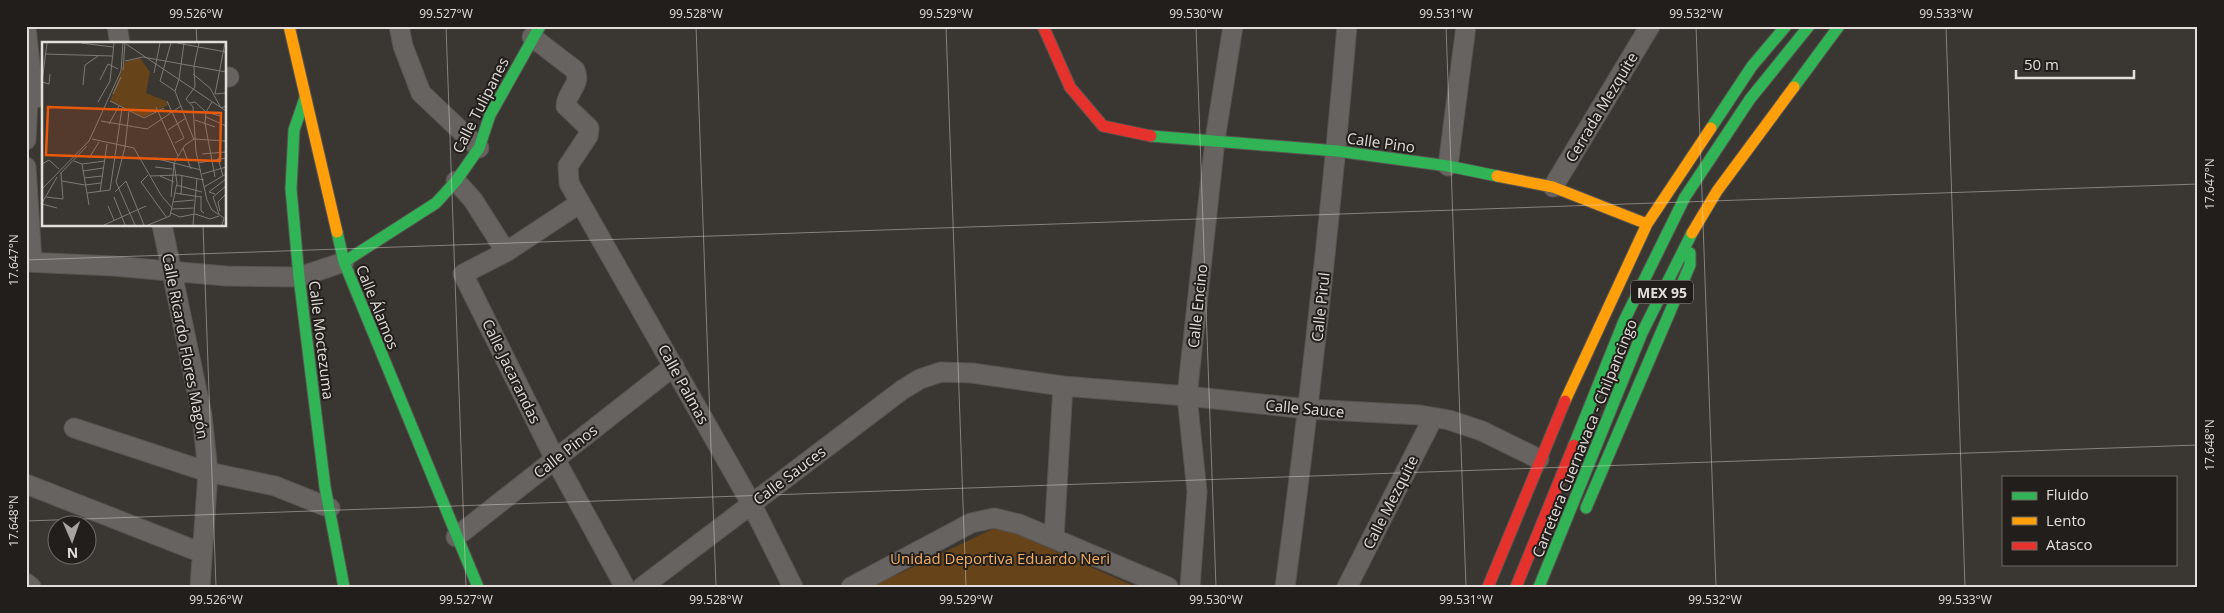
<svg xmlns="http://www.w3.org/2000/svg" width="2224" height="613" font-family="'Open Sans',sans-serif">
	<style>
		.green { fill: #664319 }
		.lines { fill: none; stroke-linecap: round; stroke-linejoin: round }
		.street-casing { stroke: #585450; stroke-width: 21 }
		.fast-casing { stroke: #585450; stroke-width: 13 }
		.slow-casing { stroke: #585450; stroke-width: 13 }
		.jam-casing { stroke: #585450; stroke-width: 13 }
		.street { stroke: #666360; stroke-width: 19 }
		.fast { stroke: #30b455; stroke-width: 11 }
		.slow { stroke: #ff9f0a; stroke-width: 11 }
		.jam { stroke: #e5322d; stroke-width: 11 }
		.ticks { fill: none; stroke: #e3deda; stroke-width: 1; stroke-opacity: 0.45 }
		.labels { text-anchor: middle; dominant-baseline: central; stroke-width: 4; stroke-linejoin: round; paint-order: stroke }
		.shield { fill: #211e1b; stroke: #a9a4a1; stroke-width: 1 }
		.shield-label { font-size: 14px; font-weight: bold; fill: #e3deda }
		.street-label { font-size: 15px; fill: #e3deda; stroke: #211e1b }
		.park-label { font-size: 15px; fill: #f4ae64; stroke: #211e1b }
		.inset-road { fill: none; stroke: #7e7975; stroke-width: 1 }
		.view { fill: #e8590c; fill-opacity: 0.15; stroke: #e8590c; stroke-width: 2.5 }
		.inset-edge { fill: none; stroke: #e3deda; stroke-width: 2.5 }
		.neatline { fill: none; stroke: #e3deda; stroke-width: 2 }
		.ticks-label { font-size: 12px; text-anchor: middle; fill: #e3deda }
	</style>
	<rect width="100%" height="100%" fill="#3a3632"/>
	<path class="green" d="M999 526 1136 587H871Z"/>
	<g class="lines">
		<defs>
			<path id="street" d="M117 26 120 44
				M399 26 403 46 421 93 479 148
				M26 28 34 99
				M532 37 575 70C582 85 566 92 566 106L589 128 588 136 568 166 569 183 751 503 793 587
				M225 77H229
				M26 140 28 100
				M1448 166 1466 26
				M26 167 32 262
				M456 181 473 200 506 252
				M1553 187 1650 26
				M580 203 506 252 463 274 555 459 625 587
				M162 225 202 415 208 472 200 587
				M26 262 113 266 226 276 299 277 344 262
				M74 428 208 472 275 486 330 508
				M26 484 202 553
				M456 537 674 366
				M1054 538 1063 386
				M26 583 31 587
				M642 587 902 390 920 379 941 372 972 373 1063 386 1187 396 1308 409 1420 415 1449 420 1482 431 1539 459
				M851 587 971 523 994 518 1019 524 1168 587
				M1190 587 1197 492 1187 396 1215 140 1233 26
				M1285 587C1310 400 1331 214 1347 26
				M1347 587 1433 418"/>
			<path id="fast" d="M1794 87 1839 26
				M305 98 294 130 291 189 299 277 325 487 344 587
				M1711 128 1752 66 1786 26
				M1151 136 1337 151 1448 166 1497 176
				M337 232 344 262 478 587
				M344 262 436 203 456 181 479 148 490 115 540 26
				M1574 445 1624 321 1685 197 1750 99 1809 26
				M1586 508 1690 265V253
				M1539 587 1642 333 1692 233"/>
			<path id="slow" d="M289 26 337 232
				M1497 176 1553 187 1647 224
				M1692 233 1717 191 1794 87
				M1565 401 1647 224 1711 128"/>
			<path id="jam" d="M1043 26 1070 87 1103 126 1151 136
				M1488 587 1565 401
				M1516 587 1574 445"/>
		</defs>
		<use href="#street" class="street-casing"/>
		<use href="#fast" class="fast-casing"/>
		<use href="#slow" class="slow-casing"/>
		<use href="#jam" class="jam-casing"/>
		<use href="#street" class="street"/>
		<use href="#fast" class="fast"/>
		<use href="#slow" class="slow"/>
		<use href="#jam" class="jam"/>
	</g>
	<path class="ticks" d="M196 26 197 44M446 26 466 587M696 26 716 587M946 26 966 587M1196 26 1216 587M1446 26 1466 587M1696 26 1716 587M1946 26 1965 587M2196 26 2198 81M203 225 216 587M26 260 2198 184M26 521 2198 445"/>
	<g class="labels">
		<rect class="shield" x="1631" y="280.5" width="62" height="23" rx="4"/>
		<g class="shield-label">
			<text x="1662" y="292">MEX 95</text>
		</g>
		<g class="street-label">
			<text transform="translate(480 105) rotate(-63)">Calle Tulipanes</text>
			<text transform="translate(1601 107) rotate(-59)">Cerrada Mezquite</text>
			<text transform="translate(1381 142) rotate(8)">Calle Pino</text>
			<text transform="translate(1197 306) rotate(-84)">Calle Encino</text>
			<text transform="translate(378 307) rotate(68)">Calle Álamos</text>
			<text transform="translate(1320 307) rotate(-84)">Calle Pirul</text>
			<text transform="translate(322 340) rotate(83)">Calle Moctezuma</text>
			<text transform="translate(186 346) rotate(79)">Calle Ricardo Flores Magón</text>
			<text transform="translate(512 371) rotate(64)">Calle Jacarandas</text>
			<text transform="translate(684 384) rotate(61)">Calle Palmas</text>
			<text transform="translate(1305 408) rotate(5)">Calle Sauce</text>
			<text transform="translate(1584 438) rotate(-68)">Carretera Cuernavaca - Chilpancingo</text>
			<text transform="translate(565 451) rotate(-38)">Calle Pinos</text>
			<text transform="translate(789 475) rotate(-37)">Calle Sauces</text>
			<text transform="translate(1390 502) rotate(-63)">Calle Mezquite</text>
		</g>
		<g class="park-label">
			<text x="1000" y="558">Unidad Deportiva Eduardo Neri</text>
		</g>
	</g>
	<g transform="translate(42 42)">
		<rect width="184" height="184" fill="#3a3632"/>
		<path d="M98 16 108 30 104 51 124 59 126 63 101 75 68 59 83 20Z" fill="#664319"/>
		<path class="inset-road" d="M39 1 71 5M129 1 118 39 133 49M135 1 184 10M183 1 173 52 184 51M84 2 184 69M3 12 70 14M83 19 101 15 184 30M81 28 83 1M112 31 118 1M151 32 168 46 179 66 184 64M137 37 133 49 152 98M137 37 142 1M58 38 66 22 76 27M0 40 5 1M0 40 7 42 8 32M41 43 43 23 56 14M71 52 79 35M68 59 102 76 122 66M125 59 142 96 133 101M56 60 68 39 72 1M170 60 164 70 163 81 173 135M148 61 153 60 164 70 178 74M114 65 136 114M87 69 83 105 74 140 93 183M164 75 184 84M153 78 173 85M59 79 105 87 139 64M67 82 77 64M126 88 144 76M50 97 92 106 119 153 130 166M152 97 184 99M141 106 149 127M154 110 165 158 170 168 182 176 180 183M154 110 151 65 144 57 153 45 152 24 157 1M160 112 184 110M47 116 57 100M112 116 159 128M176 116 181 134M32 119 40 122 63 119M156 121 184 116M0 122 7 118 17 127M40 122 47 163M113 125 130 127M41 129 61 126M18 132 45 104M160 132 184 125M106 133 99 140 125 176M108 134 137 133 162 138M118 134 132 140M42 136 60 134M20 139 43 143 59 141M134 143 160 150M162 145 184 132M0 147 47 99 79 29 81 1M58 150 65 102M73 150 84 139 102 183M45 151 68 148 80 66M133 151 159 155M173 152 167 150 184 137M139 153 140 133M159 154V169L162 171M4 155 21 157 19 131M72 155 83 183M129 155 132 121M131 160 152 158M0 161 15 135M0 162 15 166M66 164 72 178M130 167 152 166M178 169 176 160 184 152M129 171 138 175 153 172 168 177 177 174M177 172 171 155 184 144M62 183 104 164M106 183 128 174 135 141 132 121 143 103 152 97M151 183 155 136"/>
		<path class="view" d="M6 65 179 71 178 119 4 113Z"/>
		<rect width="184" height="184" class="inset-edge"/>
	</g>
	<rect width="2224" height="613" fill="none" stroke="#211e1b" stroke-width="55"/>
	<rect x="2002" y="476" width="175" height="90" fill="#211e1b" stroke="#6f6b67"/>
	<rect x="2012" y="492" width="25" height="8" fill="#30b455" stroke="#6f6b67"/>
	<text x="2046" y="500" font-size="15" fill="#e3deda">Fluido</text>
	<rect x="2012" y="517" width="25" height="8" fill="#ff9f0a" stroke="#6f6b67"/>
	<text x="2046" y="526" font-size="15" fill="#e3deda">Lento</text>
	<rect x="2012" y="542" width="25" height="8" fill="#e5322d" stroke="#6f6b67"/>
	<text x="2046" y="550" font-size="15" fill="#e3deda">Atasco</text>
	<g transform="translate(72 540) rotate(178)"><circle r="24" fill="#211e1b" stroke="#6f6b67"/>
	<path d="M0-4L9 19L0 12L-9 19Z" fill="#a8a39f"/>
	<text y="-8" font-size="14" font-weight="bold" text-anchor="middle" fill="#e3deda">N</text>
	</g>
	<path d="M2016 70v8h118v-8" fill="none" stroke="#e3deda" stroke-width="2.5"/>
	<text x="2024" y="70" font-size="15" fill="#e3deda" stroke="#211e1b" stroke-width="4" paint-order="stroke">50 m</text>
	<rect x="28" y="28" width="2168" height="558" class="neatline"/>
	<g class="ticks-label">
		<text x="196" y="18">99.526°W</text>
		<text x="446" y="18">99.527°W</text>
		<text x="696" y="18">99.528°W</text>
		<text x="946" y="18">99.529°W</text>
		<text x="1196" y="18">99.530°W</text>
		<text x="1446" y="18">99.531°W</text>
		<text x="1696" y="18">99.532°W</text>
		<text x="1946" y="18">99.533°W</text>
		<text transform="translate(2210 184) rotate(-90)" y="4">17.647°N</text>
		<text transform="translate(14 260) rotate(-90)" y="4">17.647°N</text>
		<text transform="translate(2210 445) rotate(-90)" y="4">17.648°N</text>
		<text transform="translate(14 521) rotate(-90)" y="4">17.648°N</text>
		<text x="216" y="604">99.526°W</text>
		<text x="466" y="604">99.527°W</text>
		<text x="716" y="604">99.528°W</text>
		<text x="966" y="604">99.529°W</text>
		<text x="1216" y="604">99.530°W</text>
		<text x="1466" y="604">99.531°W</text>
		<text x="1715" y="604">99.532°W</text>
		<text x="1965" y="604">99.533°W</text>
	</g>
</svg>
